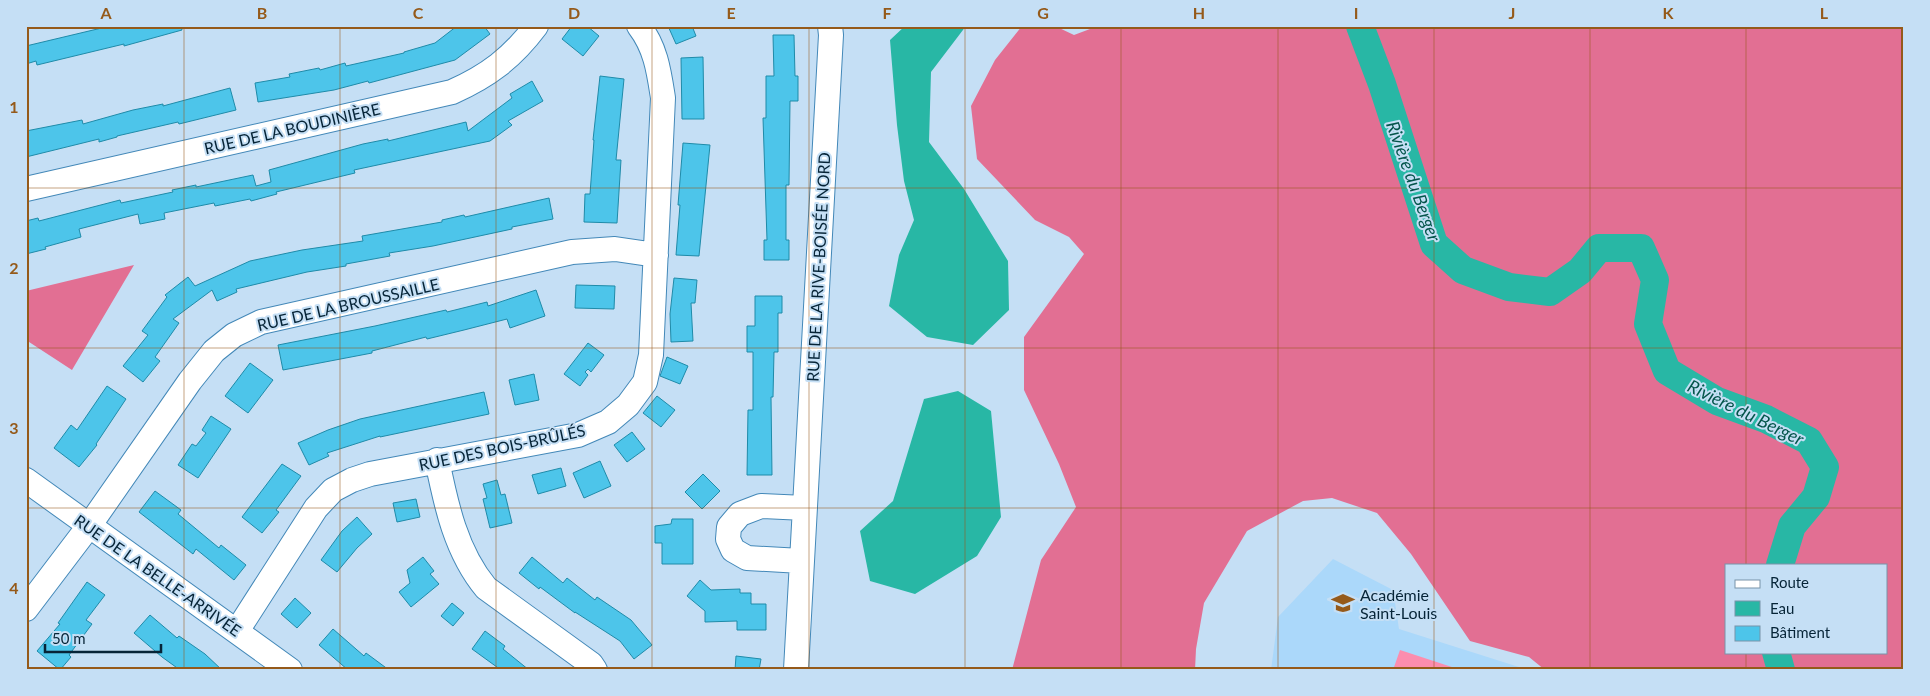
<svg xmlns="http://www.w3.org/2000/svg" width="1930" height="696" font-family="Lato,sans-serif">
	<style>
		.built { fill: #abd8fa }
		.green { fill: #fc8dae }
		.forest { fill: #e26f93; fill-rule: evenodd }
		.water { fill: #28b7a5 }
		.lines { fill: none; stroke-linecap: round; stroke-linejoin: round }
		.river { stroke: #28b7a5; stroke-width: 28 }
		.building { fill: #4dc5ea; stroke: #1f8ba9 }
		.minor-casing { stroke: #4388b8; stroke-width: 26 }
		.minor { stroke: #fff; stroke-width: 24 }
		.grid { fill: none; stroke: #955a1a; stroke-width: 1; stroke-opacity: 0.55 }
		.labels { text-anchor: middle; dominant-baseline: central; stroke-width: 4; stroke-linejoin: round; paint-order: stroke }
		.street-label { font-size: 16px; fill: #062437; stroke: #c5dff5 }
		.poi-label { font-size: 16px; fill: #062437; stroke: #c5dff5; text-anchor: start }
		.water-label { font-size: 18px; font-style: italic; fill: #04554b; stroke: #c5dff5 }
		.neatline { fill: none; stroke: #955a1a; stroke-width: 2 }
		.grid-label { font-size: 16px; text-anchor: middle; font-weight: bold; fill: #955a1a }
	</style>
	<rect width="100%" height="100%" fill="#c5dff5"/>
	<path class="built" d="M1333 559 1393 590 1399 629 1528 670H1271L1278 617Z"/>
	<path class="green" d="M1400 650 1461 670H1393Z"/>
	<path class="forest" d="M1022 26H1055L1074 35 1098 26H1904V670H1545L1529 657 1470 641 1411 554 1377 513 1332 498 1303 501 1247 531 1204 603 1196 649 1195 670H1012L1041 560 1076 507 1059 464 1024 390V337L1084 254 1069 237 1035 220 977 159 971 106 995 60ZM1726 565H1886V652H1726Z
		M134 265 72 370 26 340V291Z"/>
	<path class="water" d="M905 26H966L931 72 929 142 964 189 1008 261 1009 310 973 345 927 337 889 306 899 255 914 220 904 181 897 125 890 40Z
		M958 391 991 411 1001 517 977 556 915 594 870 581 860 531 893 501 924 399Z"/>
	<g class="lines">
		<path class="river" d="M1360 26 1382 84 1434 244 1463 270 1509 287 1550 292 1580 271 1599 248H1641L1655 280 1648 324 1667 371 1717 401 1766 419 1809 441 1825 467 1816 497 1792 526 1780 565
			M1776 652 1781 670"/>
	</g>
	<path class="building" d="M110 26H181L182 30 124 46V44L37 65 36 61 26 64V46Z
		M457 26H484L490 34 455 60 369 83 368 81 334 90 258 102 255 83 290 77 289 74 319 68 320 70 345 63 346 66 404 53V52L435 43Z
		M572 26H587L599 36 583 56 562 39Z
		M668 26H692L696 36 676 44Z
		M773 35H794L795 76H798V101H790L789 185H786V240H789V260H764V240H767L763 118H766V76H774Z
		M703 57 704 119H682L681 58Z
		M600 76 624 79 616 160H621L617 223 584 222 585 194H590L594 140H593Z
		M532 81 543 101 508 121 512 125 490 141 354 170 355 173 276 192 277 194 251 201 250 199 215 206 214 203 164 213 165 219 140 224 138 214 79 229 81 237 45 247 46 249 26 254V221L38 218 39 221 120 200 121 203 173 192 172 190 196 185V187L253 175 256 186 271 182 269 170 363 144 388 139V141L466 122 468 131 512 98 510 94Z
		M230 88 236 110 179 124 178 122 117 136V137L99 142V139L26 157V131L82 120 83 124 133 110 163 104V106Z
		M683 143 710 145 699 256 676 255 680 205H678Z
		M549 198 553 219 512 227V229L433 246 389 253 390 256 346 264V266L307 272 236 289 237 292 217 301 212 290 173 319 179 323 155 357 160 361 143 382 123 366 148 335 142 331 167 297 165 295 188 277 195 286 250 261 302 250 363 241 362 236 442 222V220L464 215 465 217Z
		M674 278 697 280 695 303H691L693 341 671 342 670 314Z
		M576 285 615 286 614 309 575 308Z
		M536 290 545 316 510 328 507 319 464 330 427 339 426 337 372 351V353L283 370 278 345 375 326 446 310 447 312 487 302 488 306Z
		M755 296H782V313H778V352H774L773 397H771L772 475H747L748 410H753V352H747V326H755Z
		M588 343 604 355 591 372 588 369 585 372 588 375 580 386 564 374Z
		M667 357 688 366 680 384 660 376Z
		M250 363 273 380 248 413 225 396Z
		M534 374 539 400 515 405 509 380Z
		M107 386 126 399 96 444 97 445 79 467 54 448 71 425 77 430Z
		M484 392 489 414 380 437V436L327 453 329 456 309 465 298 443 328 430 360 419Z
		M657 396 675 410 661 427 643 413Z
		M211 416 231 429 198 478 178 465 192 444 196 446 206 433 202 430Z
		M632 432 645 449 627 462 614 445Z
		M600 461 611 486 584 498 573 473Z
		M282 464 301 476 276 510 279 512 262 533 242 517Z
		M561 468 566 486 538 494 532 475Z
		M703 474 720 491 702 509 685 492Z
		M497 480 501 495 505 494 512 523 490 528 483 499 487 498 483 484Z
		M155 491 181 510 178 514 219 548 221 545 246 565 234 580 196 549 193 554 139 512Z
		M416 499 420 517 397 522 393 503Z
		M357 517 372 534 357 548 337 572 321 560 342 531Z
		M672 519H693V564H662V543H655V526L671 524Z
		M423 557 434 571 430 574 439 584 411 607 399 592 410 583 407 570Z
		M532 557 563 583 567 578 595 600 597 597 631 620 652 645 634 659 620 641 575 612V613L540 587 539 589 519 573Z
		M700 580 711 590 740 589V593H751V604H766V630H737V621L705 622V611L687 596Z
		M87 582 105 595 86 620 92 624 69 655 71 657 60 670 37 651 60 624 58 623Z
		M295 598 311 613 297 628 281 614Z
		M452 603 464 613 453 626 441 616Z
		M150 615 177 638 179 636 205 654 222 670H180L162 657 134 633Z
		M333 629 364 656 366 653 389 670H348L319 645Z
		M485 631 505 646 503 649 529 670H501L472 649Z
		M736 656 761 659 759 670H735Z"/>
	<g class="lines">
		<defs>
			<path id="minor" d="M26 189 452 92C488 76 512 58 536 26
				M437 460C446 505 456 552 486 588L591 664 595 670
				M26 480 290 670
				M801 561 747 558 733 550 728 539 729 527 740 514 761 506 805 508
				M26 609 89 526 190 381 214 351 234 335 261 322 572 252 615 249 656 255
				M237 631 316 508 333 490 352 480 370 474 578 435 608 422 628 405 645 382 651 355 663 98C659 72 656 48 639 26
				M796 670 831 35 830 26"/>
		</defs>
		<use href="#minor" class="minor-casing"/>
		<use href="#minor" class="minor"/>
	</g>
	<path class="grid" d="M184 26V670M340 26V670M496 26V670M652 26V670M809 26V670M965 26V670M1121 26V670M1278 26V670M1434 26V670M1590 26V670M1746 26V565M26 188H1904M26 348H1904M26 508H1904M1746 652V670"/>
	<defs>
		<symbol id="school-bare" viewBox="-9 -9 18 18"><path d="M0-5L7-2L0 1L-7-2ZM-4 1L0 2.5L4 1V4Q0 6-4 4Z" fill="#955a1a" stroke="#c5dff5" stroke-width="2.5" paint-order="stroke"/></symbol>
	</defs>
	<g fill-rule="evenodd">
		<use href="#school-bare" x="1327" y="587" width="32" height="32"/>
	</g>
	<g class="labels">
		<g class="street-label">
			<text transform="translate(292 128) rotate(-13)">RUE DE LA BOUDINIÈRE</text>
			<text transform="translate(818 267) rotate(-87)">RUE DE LA RIVE-BOISÉE NORD</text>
			<text transform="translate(348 304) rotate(-13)">RUE DE LA BROUSSAILLE</text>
			<text transform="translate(502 447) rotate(-12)">RUE DES BOIS-BRÛLÉS</text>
			<text transform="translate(158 575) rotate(35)">RUE DE LA BELLE-ARRIVÉE</text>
		</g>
		<g class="poi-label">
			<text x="1360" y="594">Académie<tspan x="1360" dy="18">Saint-Louis</tspan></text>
		</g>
		<g class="water-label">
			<text transform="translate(1414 181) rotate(70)">Rivière du Berger</text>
			<text transform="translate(1746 412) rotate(26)">Rivière du Berger</text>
		</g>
	</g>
	<rect width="1930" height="696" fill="none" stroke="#c5dff5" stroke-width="55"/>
	<rect x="1725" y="564" width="162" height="90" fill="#c5dff5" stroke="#7994a9"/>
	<rect x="1735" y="580" width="25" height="8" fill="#ffffff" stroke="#7994a9"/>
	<text x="1770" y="588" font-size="15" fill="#062437">Route</text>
	<rect x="1735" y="601" width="25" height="15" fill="#28b7a5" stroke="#7994a9"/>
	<text x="1770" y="614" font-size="15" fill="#062437">Eau</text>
	<rect x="1735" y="626" width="25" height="15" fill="#4dc5ea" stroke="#7994a9"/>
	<text x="1770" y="638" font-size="15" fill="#062437">Bâtiment</text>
	<path d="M45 644v8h116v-8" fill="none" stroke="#062437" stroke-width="2.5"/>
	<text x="52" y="644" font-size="15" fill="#062437" stroke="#c5dff5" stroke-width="4" paint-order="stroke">50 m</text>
	<rect x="28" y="28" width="1874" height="640" class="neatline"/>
	<g class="grid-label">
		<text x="106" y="19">A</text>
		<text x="262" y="19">B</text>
		<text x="418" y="19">C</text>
		<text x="574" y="19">D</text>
		<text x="731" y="19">E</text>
		<text x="887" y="19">F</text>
		<text x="1043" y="19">G</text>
		<text x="1199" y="19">H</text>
		<text x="1356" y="19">I</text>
		<text x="1512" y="19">J</text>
		<text x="1668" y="19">K</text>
		<text x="1824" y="19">L</text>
		<text x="14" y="113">1</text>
		<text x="14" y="274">2</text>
		<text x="14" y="434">3</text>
		<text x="14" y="594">4</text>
	</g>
</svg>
